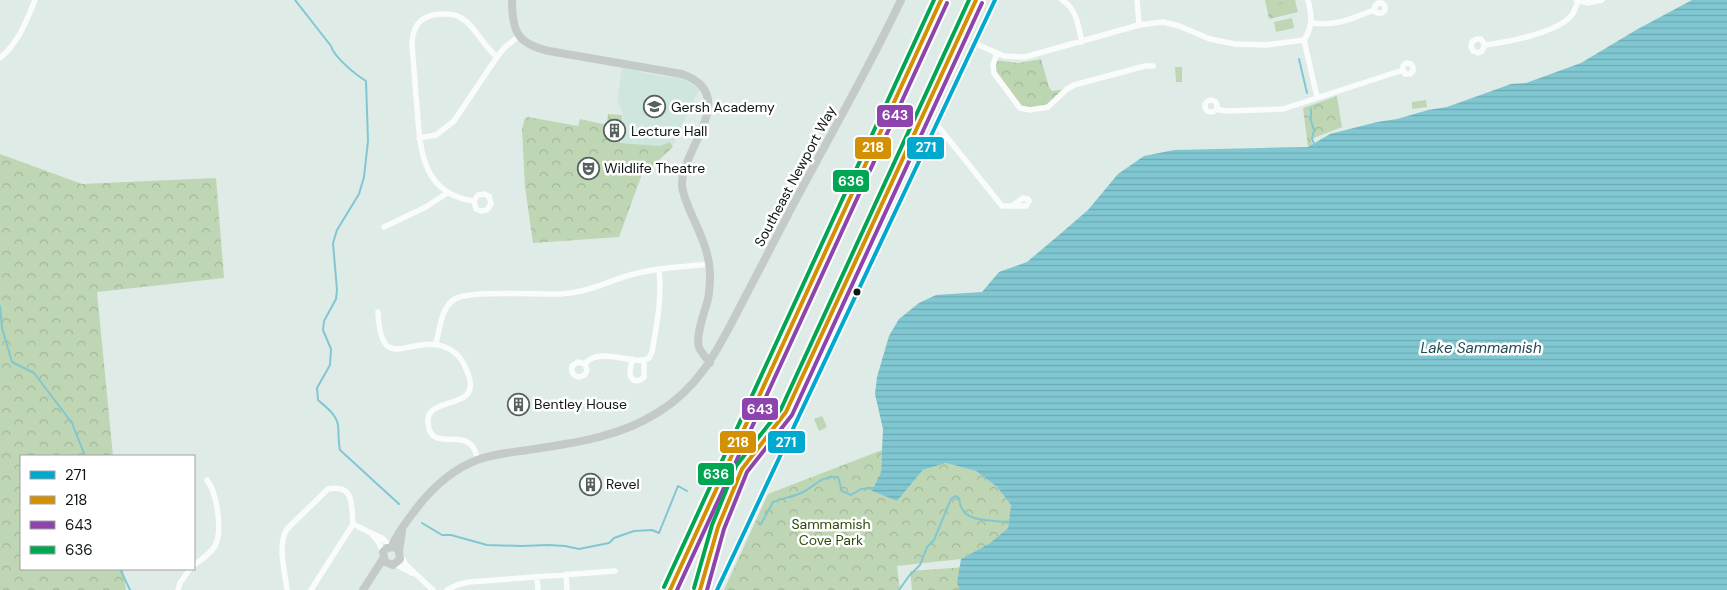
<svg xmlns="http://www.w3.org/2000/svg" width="1727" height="590" font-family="'DM Sans',sans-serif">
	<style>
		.built { fill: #cfe6de }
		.forest { fill: url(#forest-crowns) }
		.park { fill: url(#park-crowns) }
		.pitch { fill: #bfd6b4 }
		.water { fill: url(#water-rules) }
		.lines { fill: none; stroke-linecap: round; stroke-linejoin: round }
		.stream { stroke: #80c7d1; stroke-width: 2 }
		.street { stroke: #fafcfb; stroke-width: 5.5 }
		.secondary { stroke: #c4cac8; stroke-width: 8 }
		.highway { stroke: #bdcac9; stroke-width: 10 }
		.bus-1-casing { stroke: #fff; stroke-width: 8 }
		.bus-2-casing { stroke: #fff; stroke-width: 8 }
		.bus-3-casing { stroke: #fff; stroke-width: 8 }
		.bus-4-casing { stroke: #fff; stroke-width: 8 }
		.bus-1 { stroke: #00a9ce; stroke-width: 4 }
		.bus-2 { stroke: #d49003; stroke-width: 4 }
		.bus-3 { stroke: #8e44ad; stroke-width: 4 }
		.bus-4 { stroke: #00a651; stroke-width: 4 }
		.bus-dot { fill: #0e1613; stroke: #fff; stroke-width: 2 }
		.labels { text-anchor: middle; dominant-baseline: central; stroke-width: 5; stroke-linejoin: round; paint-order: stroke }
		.poi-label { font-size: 14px; fill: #0e1613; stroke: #fff; text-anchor: start }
		.street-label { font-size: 14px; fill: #0e1613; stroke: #fff }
		.park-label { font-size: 14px; fill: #2b4a06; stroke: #fff }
		.water-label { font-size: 15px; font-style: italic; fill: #224d54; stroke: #fff }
		.line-badge { stroke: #fff; stroke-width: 2 }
		.badge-label { font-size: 14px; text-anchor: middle; font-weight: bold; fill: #fff }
	</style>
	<defs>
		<pattern id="forest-crowns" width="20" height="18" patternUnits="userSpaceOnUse" patternTransform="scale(1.25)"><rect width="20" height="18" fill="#bdd6b2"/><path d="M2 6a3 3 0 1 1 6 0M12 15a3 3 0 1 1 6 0" fill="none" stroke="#a1b798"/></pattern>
		<pattern id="park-crowns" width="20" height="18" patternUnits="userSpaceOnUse" patternTransform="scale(1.25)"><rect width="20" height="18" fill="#bfd6b4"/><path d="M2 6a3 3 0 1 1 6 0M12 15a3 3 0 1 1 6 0" fill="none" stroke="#a3b79a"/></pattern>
		<pattern id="water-rules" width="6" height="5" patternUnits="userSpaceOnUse" patternTransform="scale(1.25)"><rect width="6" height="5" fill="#80c7d1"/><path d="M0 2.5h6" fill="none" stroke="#6daab3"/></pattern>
	</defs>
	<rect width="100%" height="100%" fill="#dfebe7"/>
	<path class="built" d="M622 68 660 76 682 78 699 89 673 145 671 142 660 146 621 143 623 113 617 101Z"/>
	<path class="forest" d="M1041 59 1049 87 1052 91 1067 89 1054 103 1022 110 996 75 995 60 1018 63Z"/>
	<path class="park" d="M1265 0H1295L1298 12 1269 19Z
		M1337 96 1342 127 1311 139 1312 145 1308 147 1303 108Z
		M608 114 622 115 620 143 660 146 670 142 673 147 646 172 642 174 619 237 533 243 525 187 522 129 525 118 528 117 578 126 580 119 607 125Z
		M0 154 82 184 216 178 224 278 97 292 113 456H21V569H123L126 590H0Z
		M882 450 881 472 872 491 897 501 923 470 946 463 976 471 997 487 1011 505 1008 528 990 543 961 559 897 566 900 590H724L768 494Z
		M1009 564 1002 590H912L910 571Z"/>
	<path class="pitch" d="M1290 2 1292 11 1273 15 1271 6Z
		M1292 18 1294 28 1276 32 1274 22Z
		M1175 67H1182V82H1176Z
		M1426 100 1427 107 1412 109V102Z
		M822 416 827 427 819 431 814 419Z"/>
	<path class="water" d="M1692 0H1727V590H960L957 583 961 559 990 543 1008 528 1011 505 997 487 976 471 946 463 923 470 897 501 872 491 881 472 883 429 875 394 877 377 889 336 899 319 919 303 936 295 982 292 999 272 1027 262 1059 235 1088 210 1118 174 1144 156 1174 150 1308 147 1330 134 1377 122 1397 119 1428 110 1447 107 1511 84 1526 83 1581 63 1636 30Z"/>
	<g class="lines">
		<path class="stream" d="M295 0 331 46C334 57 356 75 366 81L368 141 364 177 359 194 337 230 333 243 337 290 336 299 324 321 323 330 331 349 330 365 317 388 318 400C326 407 336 414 338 425 339 434 338 441 340 450L399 504
			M1299 59 1307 93
			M1311 109V121L1314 130 1312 139 1315 146
			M0 306 2 328 12 362 34 373 72 423 85 456
			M422 523 442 535H451L487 545 521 546 548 545 565 546 579 549 609 543 614 538 634 531 652 530 659 533 678 486 687 491
			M759 524H761L773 502C782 498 793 497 801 493 816 486 819 476 838 477L842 491 851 495 861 489 874 488
			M120 569 130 590
			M899 590 909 576 920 565 927 547 934 540 951 499 955 496 959 498C961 525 988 518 1009 523"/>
		<path class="street" d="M1062 0C1077 9 1078 26 1082 42
			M1137 0 1139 25
			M1308 0C1312 15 1313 27 1304 40L1317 97
			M1576 0 1588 3 1602 0
			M1312 23C1338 26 1350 19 1374 10L1375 6 1378 3H1382L1385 6V10L1382 13H1377L1374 10
			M976 44 1004 56 1025 57 1139 25 1163 22 1179 26 1210 39 1235 44 1266 45 1304 40
			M1485 45 1482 51 1478 53 1473 51 1471 46 1472 42 1476 39H1481L1485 45C1508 42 1556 33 1571 16 1575 11 1576 6 1578 1
			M997 53 993 65 994 73 1020 108 1030 110 1048 107 1067 89 1074 85 1145 66H1153
			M0 58C19 42 26 22 35 0
			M1205 106a6 6 0 1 1 12 0a6 6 0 1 1-12 0Z
			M1216 109 1226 111 1283 109 1403 70V66L1406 63 1411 64 1413 67V71L1410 74H1405L1403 70
			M937 125 1002 206H1026L1029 201 1028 199 1023 198 1013 205
			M419 138 436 135 454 121 497 57 505 47 519 36
			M474 201 476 209 481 211 487 210 491 204 489 196 484 194 478 195 474 201C422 194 420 150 417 107 415 87 414 66 412 46 412 34 415 22 427 17 432 14 439 14 446 14 471 13 479 43 497 57
			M384 227 426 207 447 193
			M378 312C381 381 414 328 451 350 458 354 464 363 467 371 485 413 426 394 428 422 429 450 457 433 469 443 475 447 476 454 478 460
			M436 343C440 329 441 307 455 299 470 290 539 295 561 294 591 292 607 281 634 274 658 267 685 267 710 264
			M632 359C632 363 630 368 630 372 630 382 639 383 644 377V361
			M585 364 587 370 585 375 579 377C573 376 571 372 572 366L578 362 585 364C600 345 635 367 649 358L652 352C657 323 662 299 659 270
			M383 552 379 543 371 533 382 538 390 546
			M401 556 406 565 433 590
			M395 564 412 573
			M194 565C201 560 210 554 215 546 223 531 217 493 207 480
			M566 574 567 590
			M537 577 538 590
			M178 590 180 583 190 569
			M287 590C285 571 277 545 287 529L328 489C355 484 351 505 353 524
			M311 590 353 524 371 533
			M447 590 457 585 469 582 615 571"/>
		<path class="secondary" d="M512 0C512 31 517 44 549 51L682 74C742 95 680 150 682 186 683 195 687 203 690 211 699 231 709 251 710 272 710 281 710 290 708 299 705 311 695 336 699 347 701 353 707 358 710 363
			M392 546C397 533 407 521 416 509 432 488 451 470 477 460 493 454 511 452 528 450 573 443 617 438 657 413 702 386 720 345 743 301 760 269 776 237 793 205 829 137 868 70 901 0
			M399 551 395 547 387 548 383 552 385 562 393 565 400 559 399 551 402 532
			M363 590 383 559
			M717 590 995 0"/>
		<path class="highway" d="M670 590 941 0
			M700 590 718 527 742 469 786 412 976 0"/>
		<defs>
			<path id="bus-1" d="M717 590 995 0"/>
			<path id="bus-2" d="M670 590 941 0
				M700 590 718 527 742 469 786 412 976 0"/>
			<path id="bus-3" d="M677 590 947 3
				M707 590 724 529 747 472 792 415 982 3"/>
			<path id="bus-4" d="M664 587 934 0
				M694 588 712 525 736 466 781 409 969 0"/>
		</defs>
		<use href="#bus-1" class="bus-1-casing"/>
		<use href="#bus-2" class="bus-2-casing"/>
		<use href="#bus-3" class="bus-3-casing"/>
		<use href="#bus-4" class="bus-4-casing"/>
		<use href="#bus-1" class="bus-1"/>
		<use href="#bus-2" class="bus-2"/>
		<use href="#bus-3" class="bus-3"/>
		<use href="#bus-4" class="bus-4"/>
	</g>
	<defs>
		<symbol id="school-ring" viewBox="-11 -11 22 22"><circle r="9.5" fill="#fff" stroke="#57615d" stroke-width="1.5"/><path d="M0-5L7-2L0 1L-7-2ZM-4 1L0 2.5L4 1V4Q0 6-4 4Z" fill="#57615d"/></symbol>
		<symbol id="building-ring" viewBox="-11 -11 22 22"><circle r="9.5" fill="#fff" stroke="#57615d" stroke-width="1.5"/><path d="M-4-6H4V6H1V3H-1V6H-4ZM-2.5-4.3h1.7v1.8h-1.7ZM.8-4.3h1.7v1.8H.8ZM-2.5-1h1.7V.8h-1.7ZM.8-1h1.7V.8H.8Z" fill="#57615d"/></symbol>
		<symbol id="theatre-ring" viewBox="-11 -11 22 22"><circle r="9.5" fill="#fff" stroke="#57615d" stroke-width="1.5"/><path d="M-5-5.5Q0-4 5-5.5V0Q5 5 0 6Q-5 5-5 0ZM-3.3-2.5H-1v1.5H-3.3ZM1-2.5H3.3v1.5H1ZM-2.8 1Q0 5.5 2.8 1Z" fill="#57615d"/></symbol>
	</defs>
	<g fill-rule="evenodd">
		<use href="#school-ring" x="642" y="94" width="25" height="25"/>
		<use href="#building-ring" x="602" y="118" width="25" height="25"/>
		<use href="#theatre-ring" x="576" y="156" width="25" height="25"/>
		<use href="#building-ring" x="506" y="392" width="25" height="25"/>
		<use href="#building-ring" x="578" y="472" width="25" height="25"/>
	</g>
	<circle class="bus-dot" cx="857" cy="292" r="4.5"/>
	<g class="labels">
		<g class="poi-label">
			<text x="671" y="107">Gersh Academy</text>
			<text x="631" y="131">Lecture Hall</text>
			<text x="604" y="168">Wildlife Theatre</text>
			<text x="534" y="404">Bentley House</text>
			<text x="606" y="484">Revel</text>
		</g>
		<g class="street-label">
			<text transform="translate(795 176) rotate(-62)">Southeast Newport Way</text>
		</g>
		<g class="park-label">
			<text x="831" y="524">Sammamish<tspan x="831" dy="16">Cove Park</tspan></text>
		</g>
		<g class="water-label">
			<text x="1481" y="348">Lake Sammamish</text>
		</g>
	</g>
	<g class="line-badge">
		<rect x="876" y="104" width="38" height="24" rx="5" fill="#8e44ad"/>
		<rect x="854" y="136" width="38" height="24" rx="5" fill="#d49003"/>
		<rect x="906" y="136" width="39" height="24" rx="5" fill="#00a9ce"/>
		<rect x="832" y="169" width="38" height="24" rx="5" fill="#00a651"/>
		<rect x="741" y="397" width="38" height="24" rx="5" fill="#8e44ad"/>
		<rect x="719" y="430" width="38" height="24" rx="5" fill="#d49003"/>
		<rect x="767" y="430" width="39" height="24" rx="5" fill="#00a9ce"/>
		<rect x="697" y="462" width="38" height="24" rx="5" fill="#00a651"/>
	</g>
	<g class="badge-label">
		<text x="895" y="120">643</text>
		<text x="873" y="152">218</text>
		<text x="926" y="152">271</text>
		<text x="851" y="186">636</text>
		<text x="760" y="414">643</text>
		<text x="738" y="447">218</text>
		<text x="786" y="447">271</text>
		<text x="716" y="479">636</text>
	</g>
	<rect x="20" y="455" width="175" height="115" fill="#ffffff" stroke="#9fa2a1"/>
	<rect x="30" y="471" width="25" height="8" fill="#00a9ce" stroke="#9fa2a1"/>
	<text x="65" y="480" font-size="15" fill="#0e1613">271</text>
	<rect x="30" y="496" width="25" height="8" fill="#d49003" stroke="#9fa2a1"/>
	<text x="65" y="505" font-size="15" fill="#0e1613">218</text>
	<rect x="30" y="521" width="25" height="8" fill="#8e44ad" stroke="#9fa2a1"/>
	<text x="65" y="530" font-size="15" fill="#0e1613">643</text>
	<rect x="30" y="546" width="25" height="8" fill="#00a651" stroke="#9fa2a1"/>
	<text x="65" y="555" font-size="15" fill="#0e1613">636</text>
</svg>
